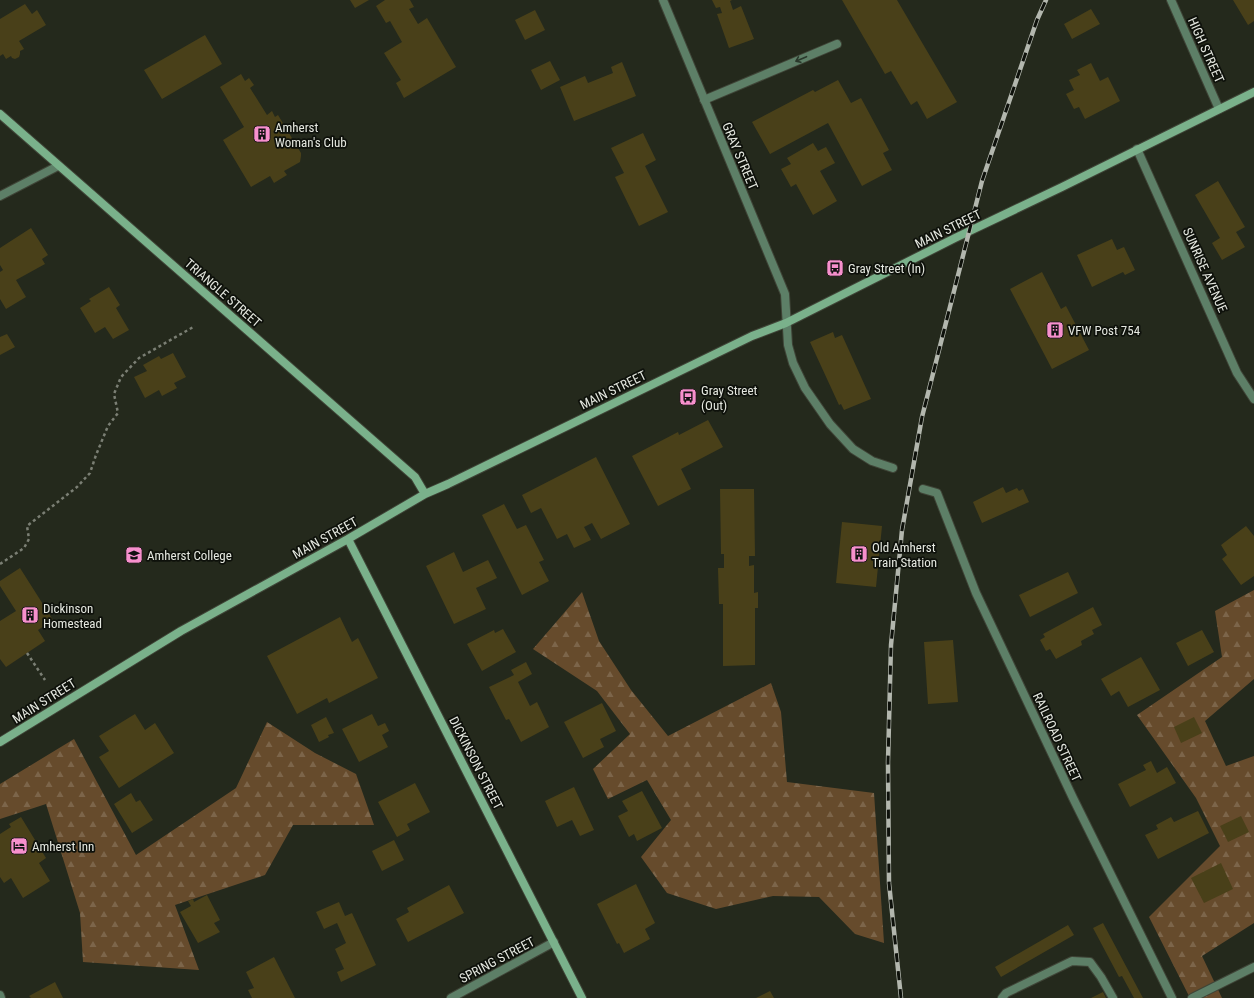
<svg xmlns="http://www.w3.org/2000/svg" width="1254" height="998" font-family="'Roboto Condensed',sans-serif">
	<style>
		.forest { fill: url(#forest-firs) }
		.building { fill: #494019 }
		.lines { fill: none; stroke-linecap: round; stroke-linejoin: round }
		.lane-casing { stroke: #3f4437; stroke-width: 10 }
		.street-casing { stroke: #3f4437; stroke-width: 10 }
		.secondary-casing { stroke: #3f4437; stroke-width: 10 }
		.path { stroke: #7b7f74; stroke-width: 2.5; stroke-dasharray: 3 3; stroke-linecap: butt }
		.lane { stroke: #5d7f67; stroke-width: 8 }
		.street { stroke: #5d7f67; stroke-width: 8 }
		.secondary { stroke: #7ab18b; stroke-width: 8 }
		.rail-casing { stroke: #b3b7ae; stroke-width: 4.5 }
		.rail { stroke: #0e110b; stroke-width: 3; stroke-dasharray: 9; stroke-linecap: butt }
		.oneway { stroke: #2a382b }
		.labels { text-anchor: middle; dominant-baseline: central; stroke-width: 3.5; stroke-linejoin: round; paint-order: stroke }
		.street-label { font-size: 13px; fill: #e5e8e0; stroke: #0e110b }
		.poi-label { font-size: 13px; fill: #e5e8e0; stroke: #0e110b; text-anchor: start }
	</style>
	<defs>
		<pattern id="forest-firs" width="22" height="20" patternUnits="userSpaceOnUse"><rect width="22" height="20" fill="#664b2c"/><path d="M5 1l3.5 6h-7zM16 11l3.5 6h-7z" fill="#7c654a"/></pattern>
	</defs>
	<rect width="100%" height="100%" fill="#24291c"/>
	<path class="forest" d="M1254 590V679L1205 721 1226 766 1254 756V923L1202 956 1222 998H1190L1149 917 1220 846 1196 798 1137 715 1222 657 1215 611Z
		M582 592 599 641 631 690 668 736 771 683 781 712 787 782 874 793 884 943 855 934 819 897 773 896 716 909 667 893 641 857 671 820 647 780 608 799 593 769 630 734 597 691 533 649Z
		M267 722 315 753 356 774 374 825H293L265 875 175 905 199 970 83 962 80 913 46 804 0 819V784L74 739 136 855 236 788Z"/>
	<path class="building" d="M350 0H369L355 8Z
		M385 0H410L414 7 409 9 418 24 427 18 456 67 404 98 396 83 401 80 384 53 402 42 390 21 386 23 376 6Z
		M712 0H732L730 1 733 10 741 6 754 39 729 48 717 14 722 13 720 7 716 8Z
		M842 0H897L957 102 927 119 917 101 911 105 891 71 885 74Z
		M1233 0H1254V21L1248 25Z
		M25 4 32 14 37 10 46 25 19 41 24 49 20 51V54L19 57 15 59 12 58 11 56 6 59 3 54 0 56V19Z
		M1091 9 1100 24 1072 39 1064 24Z
		M535 10 545 30 525 40 515 20Z
		M205 35 222 64 162 99 144 70Z
		M550 61 560 80 541 90 531 70Z
		M622 62 636 96 574 121 560 87 585 76 588 83 613 73 611 67Z
		M1091 63 1100 81 1108 77 1120 101 1085 119 1079 107 1074 109 1066 94 1074 90 1069 80 1080 75 1077 70Z
		M241 74 245 81 249 78 254 85 250 88 267 115 272 111 275 117 278 115 301 153V156L300 162 284 171 287 175 274 183 270 176 251 187 223 140 244 127 220 87Z
		M838 80 851 103 861 98 889 150 883 153 892 170 862 186 828 123 770 154 752 122 813 90 815 92Z
		M643 133 656 160 645 166 668 212 639 226 615 177 624 173 611 148Z
		M813 143 818 151 826 147 835 163 820 171 837 201 813 215 796 184 791 187 781 169 791 164 787 158Z
		M1218 181 1245 227 1236 232 1245 247 1222 260 1212 243 1220 238 1195 195Z
		M31 228 48 255 42 259 45 264 16 280 26 297 6 309 0 299V272L3 270 0 265V248Z
		M1112 239 1117 250 1124 247 1135 270 1125 275 1123 272 1092 287 1077 255Z
		M1042 272 1061 309 1066 306 1089 350 1052 369 1010 289Z
		M109 287 120 305 116 308 129 330 113 339 105 327 95 333 80 308 91 301 89 299Z
		M833 332 835 338 842 335 871 399 844 410 841 404 839 405 810 342Z
		M7 334 15 347 0 355V337Z
		M173 353 186 377 174 383 177 388 162 396 159 390 145 398 134 377 147 371 143 365 159 356 161 359Z
		M708 420 723 447 681 469 691 489 658 506 632 456 678 432 679 435Z
		M596 457 630 524 601 539 592 523 584 527 591 540 574 548 567 534 557 539 541 508 531 513 522 495Z
		M1003 487 1006 493 1017 488 1019 491 1023 489 1029 502 982 523 973 502Z
		M720 489H754L755 556H749V566L754 565V593L758 592V608H755V665L723 666V604H719L718 568H724V554H721Z
		M504 504 517 529 526 525 544 560 539 562 549 581 522 595 482 515Z
		M842 522 882 526 876 587 836 583Z
		M1246 526 1254 536V576L1241 585 1222 559 1227 555 1221 545Z
		M454 552 463 572 488 560 497 578 476 588 486 609 454 624 426 566Z
		M20 568 53 620 38 630 45 641 6 667 0 659V621L16 611 0 586V581Z
		M1068 572 1078 593 1030 617 1019 595Z
		M1093 607 1102 625 1092 630 1094 634 1081 641 1082 645 1056 659 1050 649 1046 651 1040 640 1045 637 1043 634Z
		M340 617 352 642 358 638 378 678 329 703 327 698 297 714 267 656Z
		M503 629 516 652 482 671 467 644 494 630 495 633Z
		M1202 630 1214 652 1188 666 1176 643Z
		M953 640 958 702 928 704 924 642Z
		M1141 657 1160 690 1128 707 1119 691 1111 696 1101 679Z
		M526 662 532 674 518 682 530 706 537 702 549 727 521 742 509 719 506 720 489 687 514 675 511 670Z
		M602 703 616 731 600 739 604 747 583 758 564 722Z
		M135 714 145 730 155 723 174 753 119 788 99 757 109 751 99 736Z
		M372 714 378 726 385 723 389 731 382 735 388 747 359 762 342 729Z
		M326 717 334 733 328 735 329 737 319 742 311 725Z
		M1194 717 1202 733 1181 743 1174 727Z
		M1151 761 1157 773 1167 767 1176 783 1130 807 1118 784 1146 770 1143 765Z
		M415 783 430 812 407 824 410 830 397 837 378 802Z
		M574 787 594 830 580 836 572 820 557 827 545 801Z
		M642 791 662 828 637 841 634 834 629 837 618 816 628 811 622 801Z
		M131 793 136 802 140 800 153 820 132 833 114 804Z
		M1198 811 1209 833 1158 859 1145 835 1158 829 1156 825 1171 817 1174 822Z
		M1241 816 1249 832 1228 842 1220 826Z
		M21 817 46 858 39 863 50 881 23 898 11 878 4 883 0 877V834L11 827 9 824Z
		M394 840 404 860 382 871 372 851Z
		M1221 863 1233 889 1204 903 1191 878Z
		M636 884 655 923 645 929 650 939 624 953 619 943 617 944 597 904Z
		M449 885 464 913 408 942 396 919 409 912 407 908Z
		M207 895 220 920 214 923 220 932 198 943 180 912 191 906 188 901 193 899 194 902Z
		M339 902 345 916 352 913 376 965 341 982 337 972 344 969 335 949 346 943 337 923 324 929 316 912Z
		M1103 923 1143 998H1134L1122 976 1119 977 1093 928Z
		M1068 925 1074 935 1001 977 995 967Z
		M274 957 295 998H252L248 990 254 988 246 972Z
		M55 982 63 998H31L29 996Z
		M770 991 774 998H756Z
		M1103 992 1106 998H1091Z"/>
	<g class="lines">
		<defs>
			<path id="lane" d="M704 100 837 44
				M1002 998 1006 993 1072 961 1090 962 1101 977 1113 998
				M1192 998 1254 967"/>
			<path id="street" d="M663 0 785 294 788 345 793 363 805 388 830 424 853 449 872 461 893 468
				M1171 0 1219 109
				M1137 149 1237 373 1254 399
				M0 196 58 166
				M923 489 937 493 976 593 1073 798 1172 998
				M0 995 1 998
				M451 998 554 942"/>
			<path id="secondary" d="M0 114 415 477 425 494
				M348 539 582 998
				M0 742 181 631 348 539 425 494 448 484 752 336 786 323 955 238 1062 187 1254 92"/>
		</defs>
		<use href="#lane" class="lane-casing"/>
		<use href="#street" class="street-casing"/>
		<use href="#secondary" class="secondary-casing"/>
		<path class="path" d="M0 564 24 548 29 539 27 526 77 487 90 473 96 455 108 426 118 413 114 394 121 377 139 358 195 326
			M27 653 45 680"/>
		<use href="#lane" class="lane"/>
		<use href="#street" class="street"/>
		<use href="#secondary" class="secondary"/>
		<defs>
			<path id="rail" d="M901 998 889 883 888 762 891 645 902 530 922 417 982 181 1037 20 1046 0"/>
		</defs>
		<use href="#rail" class="rail-casing"/>
		<use href="#rail" class="rail"/>
	</g>
	<defs><path id="oneway-shaft" d="M-6 0H5M1.5-3L5.5 0L1.5 3" fill="none" stroke-width="1.6" stroke-linecap="round" stroke-linejoin="round"/></defs>
	<use class="oneway" href="#oneway-shaft" transform="translate(801 59) rotate(157)"/>
	<defs>
		<symbol id="building-square" viewBox="-11 -11 22 22"><rect x="-9" y="-9" width="18" height="18" rx="4" fill="#f790cd" stroke="#0e110b"/><path d="M-4-6H4V6H1V3H-1V6H-4ZM-2.5-4.3h1.7v1.8h-1.7ZM.8-4.3h1.7v1.8H.8ZM-2.5-1h1.7V.8h-1.7ZM.8-1h1.7V.8H.8Z" fill="#111"/></symbol>
		<symbol id="bus-square" viewBox="-11 -11 22 22"><rect x="-9" y="-9" width="18" height="18" rx="4" fill="#f790cd" stroke="#0e110b"/><path d="M-5-6H5V4H4V6H2V4H-2V6H-4V4H-5ZM-3.5-4V0h7V-4ZM-3.5 1.2v1.5H-2V1.2ZM2 1.2v1.5H3.5V1.2Z" fill="#111"/></symbol>
		<symbol id="university-square" viewBox="-11 -11 22 22"><rect x="-9" y="-9" width="18" height="18" rx="4" fill="#f790cd" stroke="#0e110b"/><path d="M0-5L7-2L0 1L-7-2ZM-4 1L0 2.5L4 1V4Q0 6-4 4Z" fill="#111"/></symbol>
		<symbol id="hotel-square" viewBox="-11 -11 22 22"><rect x="-9" y="-9" width="18" height="18" rx="4" fill="#f790cd" stroke="#0e110b"/><path d="M-6-4.5h1.5V1H6V5H4.5V3h-9V5H-6ZM-4 0a1.8 1.8 0 1 1 3.6 0ZM.5 0V-2.5h3Q6-2.5 6 0Z" fill="#111"/></symbol>
	</defs>
	<g fill-rule="evenodd">
		<use href="#building-square" x="252" y="124" width="20" height="20"/>
		<use href="#bus-square" x="825" y="258" width="20" height="20"/>
		<use href="#building-square" x="1045" y="320" width="20" height="20"/>
		<use href="#bus-square" x="678" y="387" width="20" height="20"/>
		<use href="#building-square" x="849" y="544" width="20" height="20"/>
		<use href="#university-square" x="124" y="545" width="20" height="20"/>
		<use href="#building-square" x="20" y="605" width="20" height="20"/>
		<use href="#hotel-square" x="9" y="836" width="20" height="20"/>
	</g>
	<g class="labels">
		<g class="street-label">
			<text transform="translate(1206 50) rotate(66)">HIGH STREET</text>
			<text transform="translate(740 156) rotate(67)">GRAY STREET</text>
			<text transform="translate(948 229) rotate(-26)">MAIN STREET</text>
			<text transform="translate(1205 270) rotate(66)">SUNRISE AVENUE</text>
			<text transform="translate(223 293) rotate(41)">TRIANGLE STREET</text>
			<text transform="translate(613 390) rotate(-26)">MAIN STREET</text>
			<text transform="translate(325 538) rotate(-29)">MAIN STREET</text>
			<text transform="translate(44 701) rotate(-32)">MAIN STREET</text>
			<text transform="translate(1057 737) rotate(65)">RAILROAD STREET</text>
			<text transform="translate(476 763) rotate(63)">DICKINSON STREET</text>
			<text transform="translate(497 960) rotate(-28)">SPRING STREET</text>
		</g>
		<g class="poi-label">
			<text x="275" y="127">Amherst<tspan x="275" dy="15">Woman's Club</tspan></text>
			<text x="848" y="268">Gray Street (In)</text>
			<text x="1068" y="330">VFW Post 754</text>
			<text x="701" y="390">Gray Street<tspan x="701" dy="15">(Out)</tspan></text>
			<text x="872" y="547">Old Amherst<tspan x="872" dy="15">Train Station</tspan></text>
			<text x="147" y="555">Amherst College</text>
			<text x="43" y="608">Dickinson<tspan x="43" dy="15">Homestead</tspan></text>
			<text x="32" y="846">Amherst Inn</text>
		</g>
	</g>
</svg>
